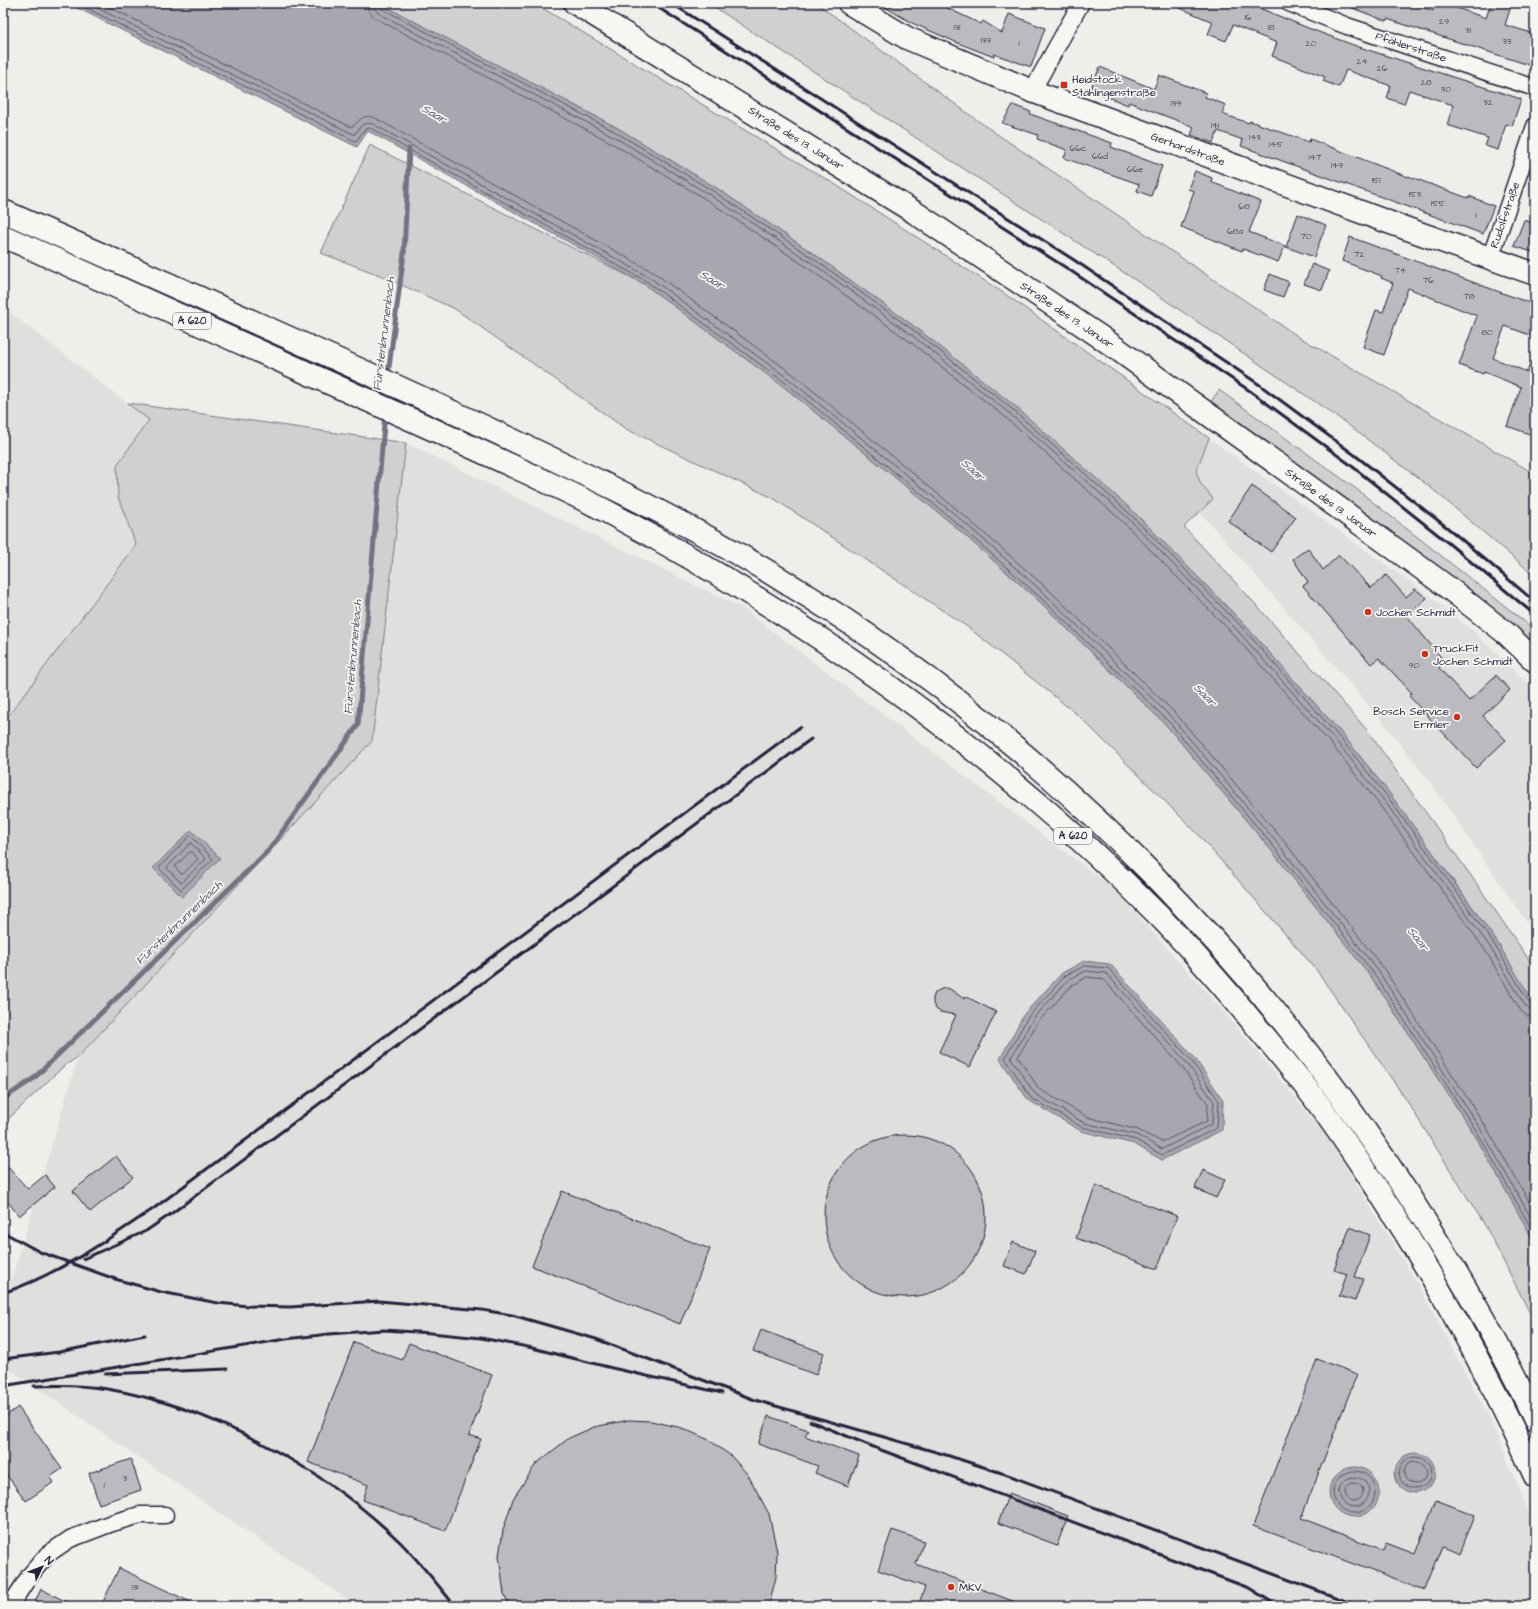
<svg xmlns="http://www.w3.org/2000/svg" width="1538" height="1609" font-family="'Architects Daughter',sans-serif">
	<style>
		.built { fill: #dfdfde }
		.green { fill: #d0d0d1; stroke: #797986 }
		.water { fill: #a7a7af; stroke: #727281 }
		.lines { fill: none; stroke-linecap: round; stroke-linejoin: round }
		.shore { stroke: #575769; stroke-width: 1 }
		.stream { stroke: #727281; stroke-width: 5 }
		.building { fill: #bbbbbf; stroke: #22223b }
		.street-casing { stroke: #22223b; stroke-width: 19 }
		.secondary-casing { stroke: #22223b; stroke-width: 25 }
		.primary-casing { stroke: #22223b; stroke-width: 25 }
		.highway-casing { stroke: #22223b; stroke-width: 25 }
		.street { stroke: #f6f6f2; stroke-width: 16 }
		.secondary { stroke: #f6f6f2; stroke-width: 22 }
		.primary { stroke: #f6f6f2; stroke-width: 22 }
		.highway { stroke: #f6f6f2; stroke-width: 22 }
		.rail { stroke: #22223b; stroke-width: 3 }
		.poi-dot { fill: #c8321e; stroke: #f6f6f2; stroke-width: 1.5 }
		.labels { text-anchor: middle; dominant-baseline: central; stroke-width: 3.5; stroke-linejoin: round; paint-order: stroke }
		.number-label { font-size: 9px; fill: #48485c }
		.shield { fill: #f6f6f2; stroke: #626272; stroke-width: 1 }
		.shield-label { font-size: 10px; font-weight: bold; fill: #22223b }
		.street-label { font-size: 11px; fill: #22223b; stroke: #f6f6f2 }
		.poi-label { font-size: 11px; fill: #22223b; stroke: #f6f6f2; text-anchor: start }
		.water-label { font-size: 12px; font-style: italic; fill: #575769; stroke: #f6f6f2 }
	</style>
	<rect width="100%" height="100%" fill="#eeeeeb"/>
	<filter id="ink" filterUnits="userSpaceOnUse"><feTurbulence type="fractalNoise" baseFrequency=".025" numOctaves="2"/><feDisplacementMap in="SourceGraphic" scale="8" xChannelSelector="R" yChannelSelector="G"/><feConvolveMatrix kernelMatrix="1 2 1 2 8 2 1 2 1" color-interpolation-filters="sRGB"/></filter>
	<g filter="url(#ink)">
		<path class="built" d="M3 307 149 420 117 465 118 497 136 545 3 723Z
			M1209 438 1430 596 1474 632 1535 690V934L1430 782 1379 717 1200 512 1212 499 1201 484 1196 471Z
			M406 443 742 608 1114 889 1225 1013 1326 1135 1415 1279 1491 1421 1535 1528V1606H357L3 1365V1308L78 1057 371 741Z"/>
		<path class="green" d="M379 3H534L836 185 1002 292 1209 438 1196 471 1201 484 1213 499 1184 527 1259 608 1367 730 1474 880 1530 961 1535 969V1005L1497 942 1464 895 1390 794 1343 735 1243 623 1133 511 918 329 817 256 715 187 616 127Z
			M708 3H816L988 128 1299 337 1535 474V576L1430 487 1339 418 1143 285Z
			M370 145 644 284 784 387 951 523 1040 602 1166 725 1271 850 1372 978 1476 1137 1535 1243V1323L1486 1227 1405 1098 1315 968 1196 832 1079 716 969 628 773 498 626 429 455 309 377 274 321 253Z
			M1219 390 1355 488 1524 621 1535 630V648L1485 602 1210 403Z
			M127 403 406 443 372 741 78 1057 64 1066 3 1124V723L136 545 118 497 117 465 149 420Z"/>
		<path class="water" d="M67 3H379L616 127 715 187 817 256 918 329 1015 406 1133 511 1243 623 1343 735 1390 794 1497 942 1535 1005V1243L1476 1137 1372 978 1271 850 1166 725 1040 602 951 523 784 387 644 284 368 131 357 147Z
			M191 830 220 858 182 897 153 868Z
			M1084 961 1110 964 1194 1057 1223 1100 1222 1130 1162 1160 1134 1144 1081 1131 1028 1100 1000 1059 1024 1014 1062 973Z
			M1395 1473a20 20 0 1 1 40 0a20 20 0 1 1-40 0Z
			M1329 1492a25 25 0 1 1 50 0a25 25 0 1 1-50 0Z"/>
		<g class="lines">
			<path class="shore" d="M76 3 355 141 357 140 365 129 370 128 646 281 787 384 953 520 1042 599 1169 722 1274 847 1375 975 1479 1135 1535 1235
				M87 3 353 134H355C360 127 363 121 373 124L649 277 790 380 957 516 1046 595 1173 719 1278 844 1379 972 1483 1133 1535 1225
				M101 3 351 127C360 122 361 113 375 118L653 272 794 375 960 512 1050 591 1177 715 1283 840 1384 969 1488 1130 1535 1212
				M367 3 369 11 375 18 608 141 707 200 808 268 909 341 1005 417 1123 522 1232 633 1332 745 1378 803 1452 904 1485 950 1521 1011 1527 1016 1535 1017
				M373 3 374 8 378 13 611 135 710 195 812 263 913 336 1009 413 1127 517 1236 629 1336 741 1383 799 1457 901 1490 947 1526 1007 1530 1010 1535 1011
				M378 3 381 8 614 131 713 191 814 259 916 332 1012 409 1130 514 1240 625 1340 738 1387 796 1461 898 1494 944 1530 1004 1535 1006
				M190 836 192 837 213 859 181 890 159 868Z
				M191 843 206 859 181 883 167 868Z
				M190 852H192L198 859 183 874H181L175 867Z
				M1085 966 1108 968 1191 1060 1219 1101 1217 1128 1162 1155 1136 1140 1082 1127 1031 1098 1005 1058 1028 1017 1065 976Z
				M1086 971 1106 973 1187 1063 1214 1102 1212 1124 1162 1149 1137 1135 1084 1123 1035 1094 1011 1058 1032 1020 1068 980Z
				M1087 977 1103 979 1182 1067 1208 1104 1207 1121 1162 1142 1138 1130 1087 1117 1039 1089 1018 1057 1037 1023 1072 985Z
				M1399 1473a16 16 0 1 1 32 0a16 16 0 1 1-32 0Z
				M1404 1473a11 11 0 1 1 22 0a11 11 0 1 1-22 0Z
				M1333 1492a21 21 0 1 1 42 0a21 21 0 1 1-42 0Z
				M1339 1492a15 15 0 1 1 30 0a15 15 0 1 1-30 0Z
				M1345 1492a9 9 0 1 1 18 0a9 9 0 1 1-18 0Z"/>
			<path class="stream" d="M388 375 404 253 409 149
				M3 1099 33 1079 269 850 358 725 385 413"/>
		</g>
		<path class="building" d="M878 3H950L947 8 981 24 983 21 1002 33 1009 14 1045 28 1031 67 994 54V57L958 43 912 23Z
			M1168 3H1247L1308 28 1356 46 1521 99 1512 126 1506 124 1498 150 1485 146 1488 138 1447 125 1453 105 1409 90 1404 104 1387 98 1391 86 1346 70 1339 87 1323 81 1325 77 1272 56 1277 43 1233 25 1226 41 1208 34 1213 22Z
			M1342 3H1412L1433 11 1435 3H1442L1486 18 1491 3H1512L1505 25 1535 34V55L1532 66 1387 19 1386 21 1342 4Z
			M1100 67 1154 89 1159 75 1206 93 1205 97 1226 105 1222 114 1249 123 1250 121 1309 142 1310 139 1408 177V176L1468 198 1469 196 1494 206 1483 234 1241 146 1243 140 1218 131 1213 143 1191 135 1194 127 1129 102 1128 105 1090 90Z
			M1013 105 1031 112 1030 114 1112 143 1111 147 1162 166 1151 196 1137 191 1139 184 1064 158 1067 150 1037 139 1038 135 1002 123Z
			M1195 171 1212 178 1211 182 1261 202 1249 232 1285 246 1278 262 1243 249 1242 251 1181 227 1194 191 1188 189Z
			M1298 214 1326 225 1314 257 1286 247Z
			M1524 220 1535 224V253L1514 246Z
			M1350 237 1535 305V337L1505 326 1493 358 1527 372 1534 354 1535 355V436L1507 426 1521 387 1484 372 1483 374 1459 365 1477 316 1408 288 1384 355 1363 347 1376 310 1383 312 1393 283 1381 278 1382 276 1342 261Z
			M1312 264 1329 271 1322 290 1304 284Z
			M1270 274 1289 282 1283 297 1264 290Z
			M1252 486 1296 517 1271 552 1228 521Z
			M1308 548 1323 570 1339 555 1371 588 1386 575 1406 597 1415 589 1427 598 1407 616 1445 662 1439 668 1469 701 1496 675 1510 690 1483 716 1506 740 1476 768 1409 696 1412 693 1379 658 1371 664 1303 586 1308 582 1293 559Z
			M945 988 950 989 964 999 965 996 996 1012 970 1067 939 1052 956 1015 940 1012 936 1009 933 1004V998L935 993 939 990Z
			M824 1216a81 81 0 1 1 162 0a81 81 0 1 1-162 0Z
			M116 1156 133 1177 90 1212 73 1191Z
			M3 1162 28 1189 45 1175 55 1187 19 1216 3 1196Z
			M1203 1170 1225 1180 1216 1198 1195 1188Z
			M1096 1185 1177 1216 1157 1269 1076 1238Z
			M562 1191 710 1249 680 1324 532 1266Z
			M1350 1227 1370 1235 1355 1277 1363 1279 1355 1301 1339 1296 1347 1274 1334 1270Z
			M1013 1242 1035 1251 1026 1274 1004 1266Z
			M761 1330 824 1353 816 1375 753 1351Z
			M354 1342 402 1360 409 1343 492 1375 469 1435 481 1439 445 1531 363 1500 368 1485 308 1462Z
			M1317 1359 1357 1374 1301 1518 1383 1550 1386 1543 1415 1554 1436 1500 1475 1515 1460 1553 1443 1546 1425 1591 1253 1526Z
			M18 1407 62 1469 50 1477 54 1482 26 1501 3 1470V1418Z
			M768 1416 808 1430 805 1436 859 1456 848 1486 815 1473 818 1466 758 1444Z
			M629 1420 651 1421 682 1428 709 1440 731 1456 748 1475 769 1514 777 1552 776 1577 770 1601 768 1606H510L504 1594 499 1556 503 1530 513 1499 536 1464 569 1438 594 1427Z
			M131 1459 141 1490 99 1504 89 1473Z
			M1009 1493 1068 1516 1057 1545 998 1523Z
			M892 1530 924 1541 916 1564 1023 1605V1606H918L925 1587 878 1570Z
			M119 1568 199 1606H101Z
			M41 1589 75 1606H33Z"/>
		<g class="lines">
			<defs>
				<path id="street" d="M1289 3 1347 26 1535 88
					M1032 91 1081 3
					M1490 259 1535 126
					M10 1606 30 1575 48 1554 70 1539 112 1523 140 1515H165"/>
				<path id="secondary" d="M849 3 907 38 1032 91 1388 222 1535 274"/>
				<path id="primary" d="M575 3 914 212 1102 338 1340 509 1450 589 1507 634 1535 661"/>
				<path id="highway" d="M3 211C160 280 317 349 472 421 575 469 680 518 777 577 1051 741 1280 979 1444 1252 1477 1306 1509 1362 1535 1420
					M3 236C121 288 238 342 356 395 415 421 474 448 532 475 557 487 582 498 606 511 810 620 1000 754 1162 919 1188 946 1213 975 1237 1003 1261 1032 1285 1060 1308 1090 1333 1122 1355 1156 1378 1190 1438 1282 1490 1376 1535 1476"/>
			</defs>
			<use href="#street" class="street-casing"/>
			<use href="#secondary" class="secondary-casing"/>
			<use href="#primary" class="primary-casing"/>
			<use href="#highway" class="highway-casing"/>
			<use href="#street" class="street"/>
			<use href="#secondary" class="secondary"/>
			<use href="#primary" class="primary"/>
			<use href="#highway" class="highway"/>
			<path class="rail" d="M651 3 1068 269 1250 391 1348 463 1447 542 1535 615
				M671 3 1074 260 1257 383 1356 456 1454 533 1535 602
				M3 1232 40 1252 115 1279 161 1292 218 1303 248 1306 290 1307 379 1301 482 1310 512 1315 596 1339 755 1400 943 1454 1005 1474 1359 1606
				M83 1259 146 1231 168 1216 811 739
				M3 1293C57 1275 106 1241 153 1209L800 727
				M3 1359 59 1352 145 1335
				M105 1374 227 1369
				M3 1386 286 1339 329 1334 384 1330 431 1333 481 1338 528 1347 612 1368 722 1393
				M34 1386C59 1385 83 1385 107 1389 210 1406 325 1469 400 1542 420 1562 437 1584 455 1606
				M810 1421 881 1450 1249 1588 1278 1606"/>
		</g>
	</g>
	<g class="poi-dot">
		<rect x="1060" y="81" width="8" height="8" rx="2"/>
		<circle cx="1368" cy="612" r="4"/>
		<circle cx="1425" cy="654" r="4"/>
		<circle cx="1457" cy="717" r="4"/>
		<circle cx="951" cy="1587" r="4"/>
	</g>
	<g class="labels">
		<g class="number-label">
			<text x="1248" y="17">16</text>
			<text x="1444" y="21">29</text>
			<text x="957" y="27">131</text>
			<text x="1271" y="27">18</text>
			<text x="1468" y="30">31</text>
			<text x="986" y="40">133</text>
			<text x="1507" y="41">33</text>
			<text x="1019" y="43">1</text>
			<text x="1311" y="43">20</text>
			<text x="1362" y="61">24</text>
			<text x="1382" y="68">26</text>
			<text x="1426" y="82">28</text>
			<text x="1446" y="89">30</text>
			<text x="1488" y="102">32</text>
			<text x="1176" y="103">139</text>
			<text x="1215" y="125">141</text>
			<text x="1255" y="137">143</text>
			<text x="1276" y="144">145</text>
			<text x="1078" y="148">66c</text>
			<text x="1100" y="156">66d</text>
			<text x="1315" y="157">147</text>
			<text x="1337" y="165">149</text>
			<text x="1135" y="169">66e</text>
			<text x="1376" y="180">151</text>
			<text x="1415" y="194">153</text>
			<text x="1438" y="203">155</text>
			<text x="1244" y="206">68</text>
			<text x="1476" y="215">1</text>
			<text x="1235" y="231">68a</text>
			<text x="1306" y="236">70</text>
			<text x="1359" y="254">72</text>
			<text x="1400" y="270">74</text>
			<text x="1428" y="280">76</text>
			<text x="1469" y="296">78</text>
			<text x="1487" y="332">80</text>
			<text x="1414" y="665">90</text>
			<text x="125" y="1478">3</text>
			<text x="104" y="1485">1</text>
			<text x="135" y="1587">131</text>
		</g>
		<g class="shield">
			<rect x="173" y="313" width="38" height="16" rx="3"/>
			<rect x="1054" y="828" width="38" height="16" rx="3"/>
		</g>
		<g class="shield-label">
			<text x="192" y="321">A 620</text>
			<text x="1073" y="836">A 620</text>
		</g>
		<g class="street-label">
			<text transform="translate(1411 47) rotate(18)">Pfählerstraße</text>
			<text transform="translate(796 138) rotate(32)">Straße des 13. Januar</text>
			<text transform="translate(1188 149) rotate(20)">Gerhardstraße</text>
			<text transform="translate(1505 215) rotate(-71)">Rudolfstraße</text>
			<text transform="translate(1067 315) rotate(34)">Straße des 13. Januar</text>
			<text transform="translate(1331 503) rotate(36)">Straße des 13. Januar</text>
		</g>
		<g class="poi-label">
			<text x="1072" y="79">Heidstock<tspan x="1072" dy="13">Stählingenstraße</tspan></text>
			<text x="1376" y="612">Jochen Schmidt</text>
			<text x="1433" y="648">TruckFit<tspan x="1433" dy="13">Jochen Schmidt</tspan></text>
			<text x="1449" y="711" text-anchor="end">Bosch Service<tspan x="1449" dy="13">Ermler</tspan></text>
			<text x="959" y="1587">MKV</text>
		</g>
		<g class="water-label">
			<text transform="translate(434 114) rotate(31)">Saar</text>
			<text transform="translate(712 280) rotate(31)">Saar</text>
			<text transform="translate(384 334) rotate(-83)">Fürstenbrunnenbach</text>
			<text transform="translate(973 470) rotate(42)">Saar</text>
			<text transform="translate(353 657) rotate(-85)">Fürstenbrunnenbach</text>
			<text transform="translate(1205 695) rotate(46)">Saar</text>
			<text transform="translate(179 923) rotate(-44)">Fürstenbrunnenbach</text>
			<text transform="translate(1418 939) rotate(52)">Saar</text>
		</g>
	</g>
	<rect width="1538" height="1609" fill="none" stroke="#f6f6f2" stroke-width="16"/>
	<rect x="8" y="8" width="1522" height="1593" fill="none" stroke="#22223b" stroke-width="1.5" filter="url(#ink)"/>
	<g transform="translate(42 1567) rotate(47)" stroke="#f6f6f2" stroke-width="3" paint-order="stroke">
	<path d="M0-3L7 15L0 10L-7 15Z" fill="#22223b"/>
	<text y="-6" font-size="11" font-weight="bold" text-anchor="middle" fill="#22223b">N</text>
	</g>
</svg>
